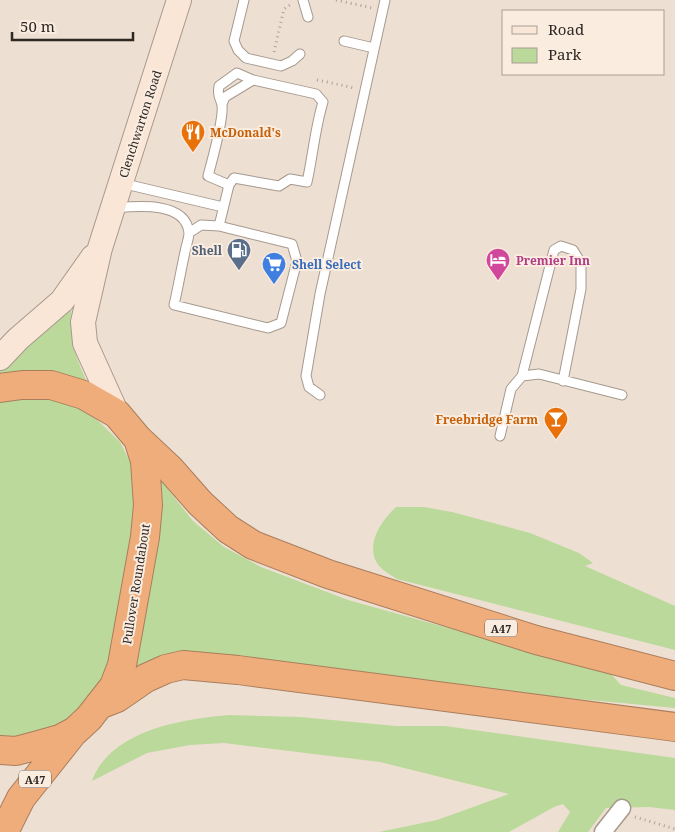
<svg xmlns="http://www.w3.org/2000/svg" width="675" height="832" font-family="'Noto Serif',serif">
	<style>
		.green { fill: #bbd99a }
		.lines { fill: none; stroke-linecap: round; stroke-linejoin: round }
		.lane-casing { stroke: #a6998d; stroke-width: 11 }
		.street-casing { stroke: #a6998d; stroke-width: 19 }
		.secondary-casing { stroke: #a6998d; stroke-width: 26 }
		.highway-casing { stroke: #aa7e5c; stroke-width: 30 }
		.path { stroke: #ada197; stroke-width: 3; stroke-dasharray: 1 4; stroke-linecap: butt }
		.lane { stroke: #fff; stroke-width: 9 }
		.street { stroke: #fff; stroke-width: 16 }
		.secondary { stroke: #fae6d7; stroke-width: 24 }
		.highway { stroke: #eead7b; stroke-width: 28 }
		.labels { text-anchor: middle; dominant-baseline: central; stroke-width: 4; stroke-linejoin: round; paint-order: stroke }
		.shield { fill: #fbece0; stroke: #6b635c; stroke-width: 1 }
		.shield-label { font-size: 11px; font-weight: bold; fill: #2d2823 }
		.street-label { font-size: 12px; fill: #2d2823; stroke: #fbece0 }
		.food-label { font-size: 12px; font-weight: bold; fill: #c56008; stroke: #fbece0; text-anchor: start }
		.service-label { font-size: 12px; font-weight: bold; fill: #4e5e75; stroke: #fbece0; text-anchor: end }
		.hotel-label { font-size: 12px; font-weight: bold; fill: #b23c85; stroke: #fbece0; text-anchor: start }
		.shop-label { font-size: 12px; font-weight: bold; fill: #366cbe; stroke: #fbece0; text-anchor: start }
	</style>
	<rect width="100%" height="100%" fill="#eedfd3"/>
	<path class="green" d="M72 306C67 334 76 359 88 384L0 379V370L66 308Z
		M44 396 88 411 120 442 131 464 137 483 138 508 111 658 98 692 71 723 0 741V402L16 397Z
		M154 472 193 521 224 547 261 567 348 600 610 673 621 685 675 698V708L558 697 260 666 125 680Z
		M396 507H424L452 512 530 533 579 553 593 563 585 566 675 606V650L397 579C391 575 385 572 380 567 363 547 381 521 396 507Z
		M229 715 300 717 396 726H445L675 758V810L649 807 606 808 588 832H558L570 812 563 804 554 807 509 832H379L437 820 509 794 380 762 224 743 190 745 147 753 92 781C110 730 183 719 229 715Z"/>
	<g class="lines">
		<defs>
			<path id="lane" d="M244 0 234 41 238 50 246 58 281 66 292 61 300 54
				M303 0 308 17
				M344 41 374 48
				M222 104 225 97 253 80
				M121 183 223 207
				M115 208C137 206 186 201 189 233 189 238 186 246 185 252 181 270 178 288 174 305L268 328 281 323 297 261 292 244 219 226 201 225 189 233
				M219 226 229 185 234 178 279 186 290 179 307 182C313 155 315 128 323 102L316 94 253 80 237 73 219 86C217 97 220 96 222 105 224 120 212 160 208 176L229 185
				M522 376 554 250 561 246 573 250 581 263V289L563 381
				M320 395 309 387 306 376 320 294 385 0
				M500 436 511 389 522 376 539 374 622 395"/>
			<path id="street" d="M603 832 622 808"/>
			<path id="secondary" d="M0 358 18 339 62 301 93 257
				M117 414 85 343 83 322 100 248 179 0"/>
			<path id="highway" d="M0 388 22 385H51L84 395 117 414 138 439 145 461 148 505 145 537 122 665 114 686 89 718 75 731 60 739 35 746 16 751 0 750
				M138 439 170 469 200 503 228 529 253 545 328 574 536 640 675 676
				M99 705 117 698 146 678 166 669 183 665 238 670 675 727
				M4 832 21 798 72 734"/>
		</defs>
		<use href="#lane" class="lane-casing"/>
		<use href="#street" class="street-casing"/>
		<use href="#secondary" class="secondary-casing"/>
		<use href="#highway" class="highway-casing"/>
		<path class="path" d="M336 0 372 8
			M274 52 284 9 293 3
			M317 80 355 88
			M635 817 675 829"/>
		<use href="#lane" class="lane"/>
		<use href="#street" class="street"/>
		<use href="#secondary" class="secondary"/>
		<use href="#highway" class="highway"/>
	</g>
	<defs>
		<symbol id="restaurant-pin" viewBox="-11 -11 22 30"><path d="M0 17L-7.5 6A9.5 9.5 0 1 1 7.5 6Z" fill="#e8710a" stroke="#fbece0"/><path d="M-5-6h1v4h1v-4h1v4h1v-4h1v5L-1.5 .5V6h-2V.5L-5-1ZM5-6V6H3V1.5H1.5Q1.5-4 5-6Z" fill="#fff"/></symbol>
		<symbol id="fuel-pin" viewBox="-11 -11 22 30"><path d="M0 17L-7.5 6A9.5 9.5 0 1 1 7.5 6Z" fill="#5c6f8a" stroke="#fbece0"/><path d="M-5.5-6h7V0h2V4h1.3V-2.5L3-4.5l.8-.8L6-3V5H2.5V1h-1V6h-7ZM-4.2-4.7v3.2H.2V-4.7Z" fill="#fff"/></symbol>
		<symbol id="hotel-pin" viewBox="-11 -11 22 30"><path d="M0 17L-7.5 6A9.5 9.5 0 1 1 7.5 6Z" fill="#d1479c" stroke="#fbece0"/><path d="M-6-4.5h1.5V1H6V5H4.5V3h-9V5H-6ZM-4 0a1.8 1.8 0 1 1 3.6 0ZM.5 0V-2.5h3Q6-2.5 6 0Z" fill="#fff"/></symbol>
		<symbol id="supermarket-pin" viewBox="-11 -11 22 30"><path d="M0 17L-7.5 6A9.5 9.5 0 1 1 7.5 6Z" fill="#3f7fe0" stroke="#fbece0"/><path d="M-6-5.5h2.5l.6 2H6L4.5 2H-2.5L-4.4-4H-6ZM-1.5 3.2a1.3 1.3 0 1 0 .1 0ZM3 3.2a1.3 1.3 0 1 0 .1 0Z" fill="#fff"/></symbol>
		<symbol id="bar-pin" viewBox="-11 -11 22 30"><path d="M0 17L-7.5 6A9.5 9.5 0 1 1 7.5 6Z" fill="#e8710a" stroke="#fbece0"/><path d="M-6-5H6L.8 .8V4.5H3.5V6h-7V4.5H-.8V.8Z" fill="#fff"/></symbol>
	</defs>
	<g fill-rule="evenodd">
		<use href="#restaurant-pin" x="179" y="118" width="28" height="38"/>
		<use href="#fuel-pin" x="225" y="236" width="28" height="38"/>
		<use href="#hotel-pin" x="484" y="246" width="28" height="38"/>
		<use href="#supermarket-pin" x="260" y="250" width="28" height="38"/>
		<use href="#bar-pin" x="542" y="405" width="28" height="38"/>
	</g>
	<g class="labels">
		<g class="shield">
			<rect x="485" y="619.5" width="32" height="17" rx="4"/>
			<rect x="19" y="770.5" width="32" height="17" rx="4"/>
		</g>
		<g class="shield-label">
			<text x="501" y="628">A47</text>
			<text x="35" y="779">A47</text>
		</g>
		<g class="street-label">
			<text transform="translate(140 124) rotate(-72)">Clenchwarton Road</text>
			<text transform="translate(136 584) rotate(-81)">Pullover Roundabout</text>
		</g>
		<g class="food-label">
			<text x="210" y="132">McDonald's</text>
			<text x="538" y="419" text-anchor="end">Freebridge Farm</text>
		</g>
		<g class="service-label">
			<text x="222" y="250">Shell</text>
		</g>
		<g class="hotel-label">
			<text x="516" y="260">Premier Inn</text>
		</g>
		<g class="shop-label">
			<text x="292" y="264">Shell Select</text>
		</g>
	</g>
	<rect x="502" y="10" width="162" height="65" fill="#fbece0" stroke="#a99e94"/>
	<rect x="512" y="26" width="25" height="8" fill="#fae6d7" stroke="#a99e94"/>
	<text x="548" y="35" font-size="15" fill="#2d2823">Road</text>
	<rect x="512" y="48" width="25" height="15" fill="#bbd99a" stroke="#a99e94"/>
	<text x="548" y="60" font-size="15" fill="#2d2823">Park</text>
	<path d="M12 32v8h121v-8" fill="none" stroke="#2d2823" stroke-width="2.5"/>
	<text x="20" y="32" font-size="15" fill="#2d2823" stroke="#fbece0" stroke-width="4" paint-order="stroke">50 m</text>
</svg>
